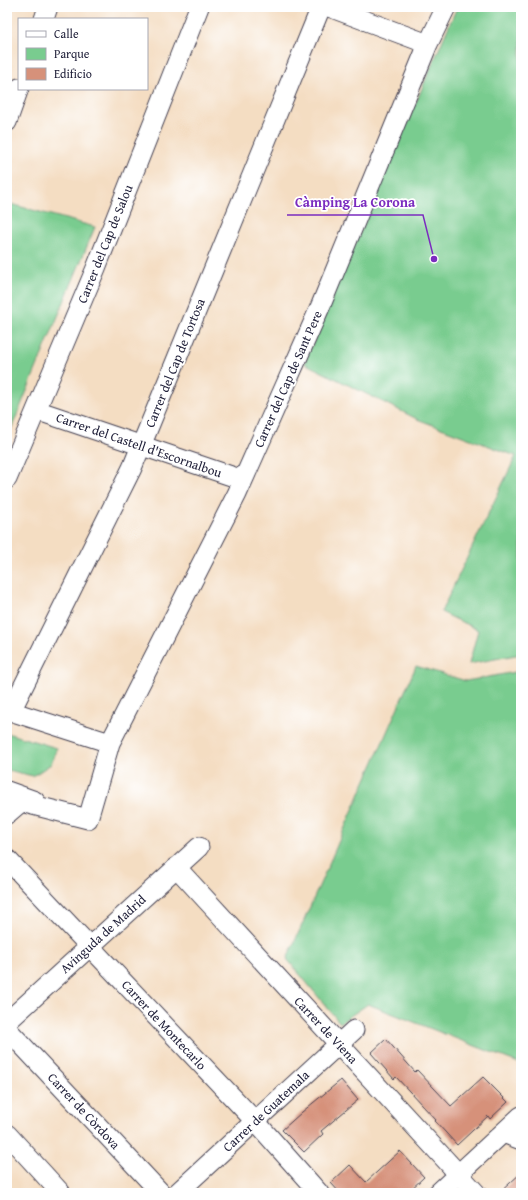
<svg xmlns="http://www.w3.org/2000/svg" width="528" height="1200" font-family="'Gentium Book Plus',serif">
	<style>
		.green { fill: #79cc8f; stroke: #4e7765 }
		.building { fill: #d6917a }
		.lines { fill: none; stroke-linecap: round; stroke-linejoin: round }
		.minor-casing { stroke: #423e4f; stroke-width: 21 }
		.minor { stroke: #fff; stroke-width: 19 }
		.labels { text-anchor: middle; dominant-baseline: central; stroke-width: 3.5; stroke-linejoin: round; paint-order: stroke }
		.street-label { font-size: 13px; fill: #22223b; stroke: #fff }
		.leader { fill: none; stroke: #7b2cbf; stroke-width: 1.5 }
		.callout-dot { fill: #7b2cbf; stroke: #fff; stroke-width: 1.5 }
		.callout-label { font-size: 14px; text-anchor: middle; font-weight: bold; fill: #7b2cbf; stroke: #fff; stroke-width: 3.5; stroke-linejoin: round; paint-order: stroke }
	</style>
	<rect width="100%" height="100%" fill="#fff"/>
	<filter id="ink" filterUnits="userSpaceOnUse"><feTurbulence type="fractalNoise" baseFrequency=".025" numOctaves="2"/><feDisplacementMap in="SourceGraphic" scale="8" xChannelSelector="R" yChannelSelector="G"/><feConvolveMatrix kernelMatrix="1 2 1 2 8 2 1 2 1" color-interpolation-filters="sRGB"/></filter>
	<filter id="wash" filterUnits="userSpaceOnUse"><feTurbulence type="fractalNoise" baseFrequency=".012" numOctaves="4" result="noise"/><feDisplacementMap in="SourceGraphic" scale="16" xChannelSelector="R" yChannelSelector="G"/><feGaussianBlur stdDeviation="0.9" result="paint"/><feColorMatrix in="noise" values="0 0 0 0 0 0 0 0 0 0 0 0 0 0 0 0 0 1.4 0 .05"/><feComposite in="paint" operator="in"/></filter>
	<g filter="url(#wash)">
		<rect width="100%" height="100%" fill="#f4ddc2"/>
		<path class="green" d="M457 7H521V654L469 664 478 630 441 612 516 456 417 419 304 363Z
			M7 203 95 227 7 439Z
			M416 666 466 681 521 671V1064L368 1004 340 1023 287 959Z
			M7 733 57 748 51 764 33 776 7 770Z"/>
		<g id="blocks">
			<path class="building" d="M386 1039 415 1072 417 1070 451 1106 483 1077 508 1102 490 1119 488 1116 457 1145 435 1121 436 1120 396 1077 394 1079 371 1053Z
				M341 1080 358 1100 321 1131 323 1134 304 1152 282 1130 302 1112Z
				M400 1151 424 1177 407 1193H340L331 1183 350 1165 366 1182Z
				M521 1173V1193H499Z"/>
		</g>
	</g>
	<g filter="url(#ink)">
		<use href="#blocks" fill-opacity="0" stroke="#423e4f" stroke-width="1"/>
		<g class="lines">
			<defs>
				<path id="minor" d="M329 7 428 44
					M44 19 48 7
					M7 122 19 88
					M36 410 243 480
					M7 479 96 268 199 7
					M7 710 110 743
					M11 711 132 468 321 7
					M7 791 35 801
					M7 814 21 802 88 819 110 743 237 494 321 305 428 44 446 7
					M7 859 255 1121 319 1193
					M176 867 476 1193
					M7 1022 199 847
					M7 1029 161 1193
					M503 1133 521 1140
					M7 1134 61 1193
					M177 1193 354 1030
					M438 1193 521 1116"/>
			</defs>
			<use href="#minor" class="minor-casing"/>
			<use href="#minor" class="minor"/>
		</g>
	</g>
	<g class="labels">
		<g class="street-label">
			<text transform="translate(105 244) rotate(-68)">Carrer del Cap de Salou</text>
			<text transform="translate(175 363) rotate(-68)">Carrer del Cap de Tortosa</text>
			<text transform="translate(288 379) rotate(-66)">Carrer del Cap de Sant Pere</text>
			<text transform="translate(139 445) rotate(19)">Carrer del Castell d'Escornalbou</text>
			<text transform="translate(103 934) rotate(-42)">Avinguda de Madrid</text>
			<text transform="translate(164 1025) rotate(47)">Carrer de Montecarlo</text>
			<text transform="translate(326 1030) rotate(47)">Carrer de Viena</text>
			<text transform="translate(84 1111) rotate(47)">Carrer de Còrdova</text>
			<text transform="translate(266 1111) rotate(-43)">Carrer de Guatemala</text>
		</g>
	</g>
	<path class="leader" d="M434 259L423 215H287"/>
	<circle class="callout-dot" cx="434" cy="259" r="4"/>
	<g class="callout-label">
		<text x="355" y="207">Càmping La Corona</text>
	</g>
	<rect width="528" height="1200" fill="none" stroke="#fff" stroke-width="24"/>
	<rect x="18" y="18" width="130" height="72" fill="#ffffff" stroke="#a7a7b1"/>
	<rect x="26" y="31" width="20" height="6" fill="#ffffff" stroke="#a7a7b1"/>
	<text x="54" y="38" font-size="12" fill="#22223b">Calle</text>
	<rect x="26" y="48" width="20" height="12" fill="#79cc8f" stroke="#a7a7b1"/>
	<text x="54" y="58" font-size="12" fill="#22223b">Parque</text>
	<rect x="26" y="68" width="20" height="12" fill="#d6917a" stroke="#a7a7b1"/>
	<text x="54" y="78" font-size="12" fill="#22223b">Edificio</text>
</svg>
